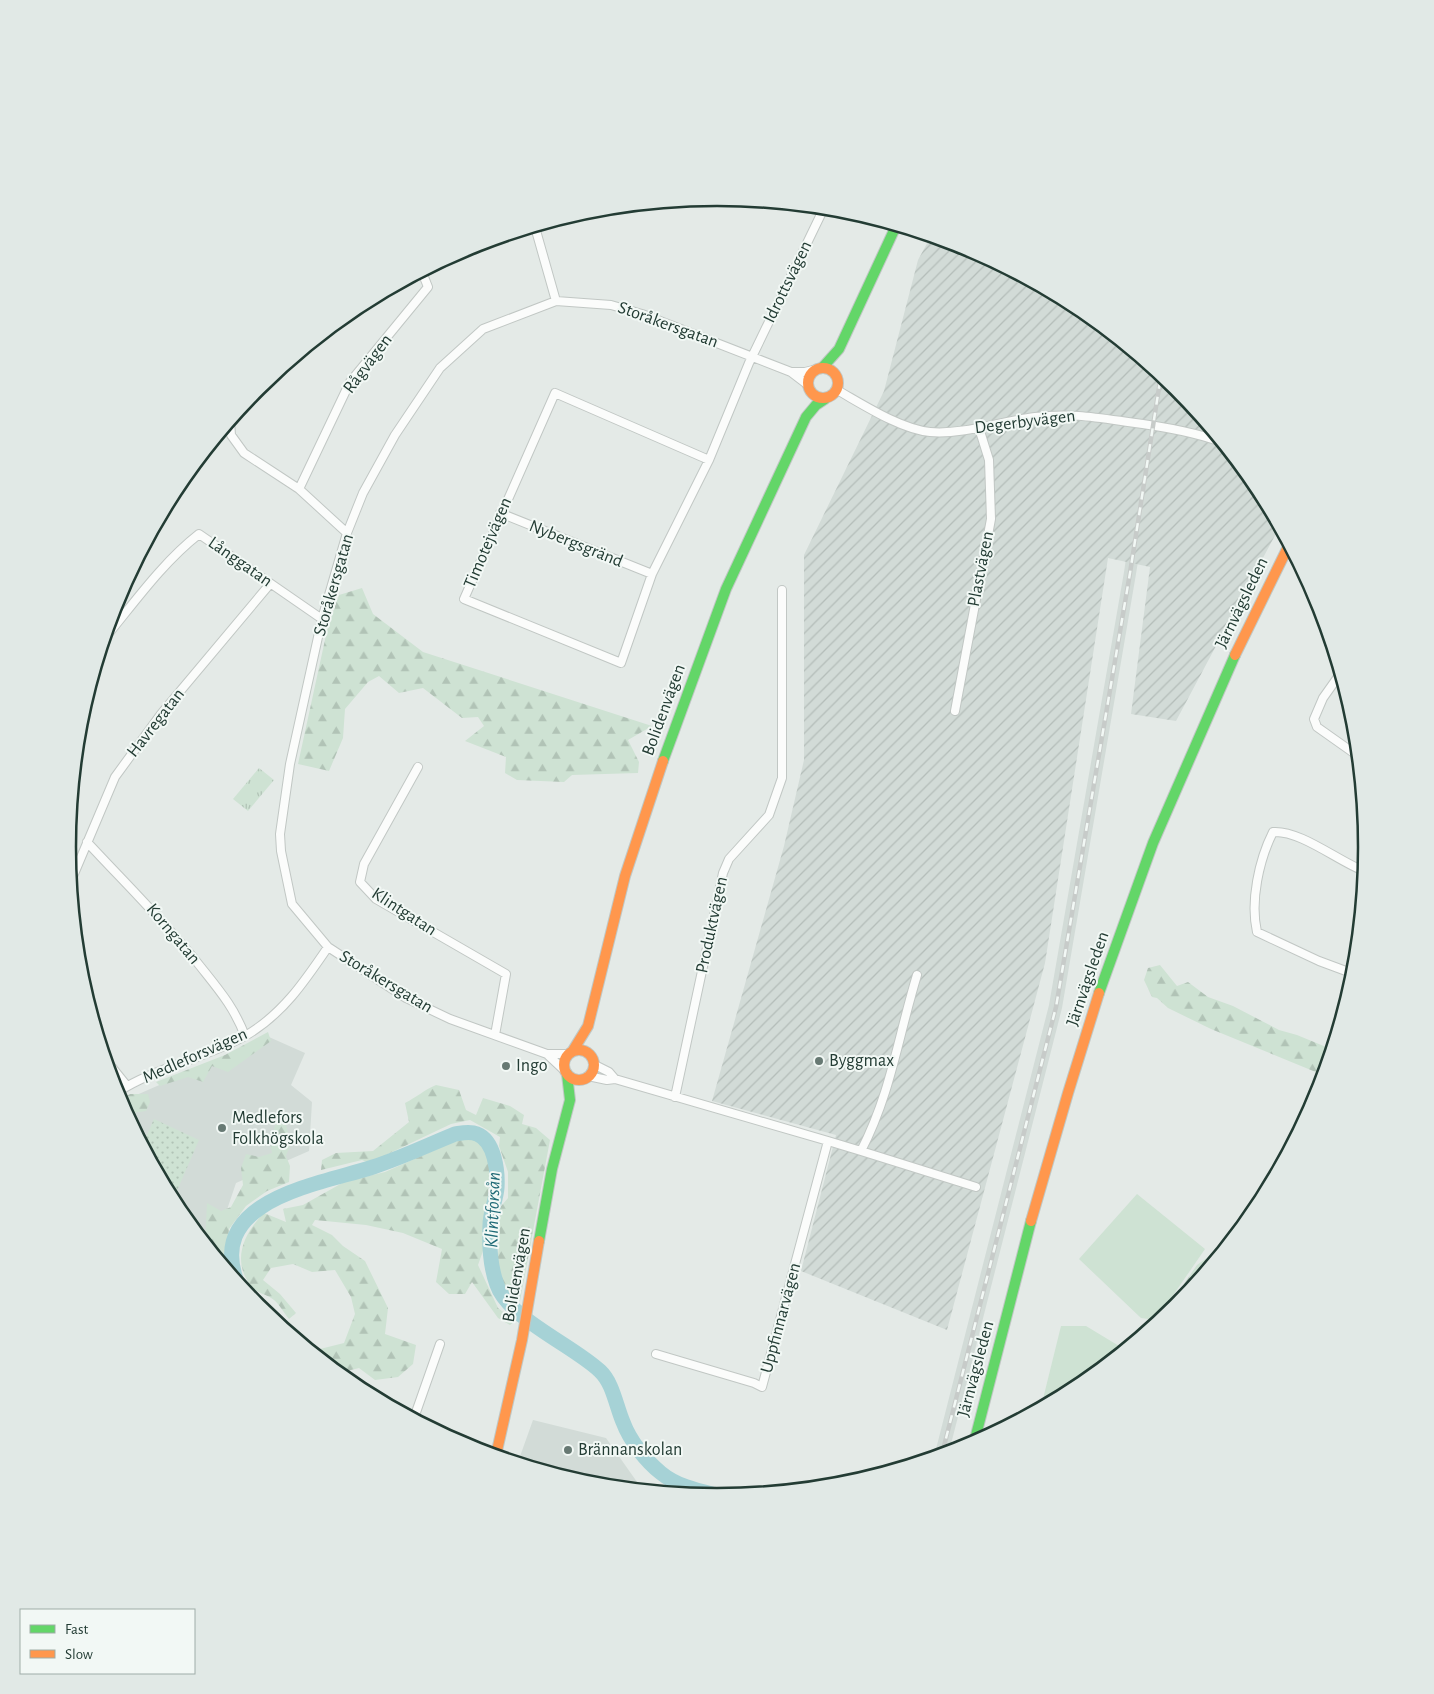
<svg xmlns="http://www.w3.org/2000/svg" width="1434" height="1694" font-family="'Alegreya Sans',sans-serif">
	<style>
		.built { fill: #d2dbd7 }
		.industrial { fill: url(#industrial-furrows) }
		.grass { fill: url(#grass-dots) }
		.forest { fill: url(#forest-firs) }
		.park { fill: url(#park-tufts) }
		.garden { fill: #cee2d3 }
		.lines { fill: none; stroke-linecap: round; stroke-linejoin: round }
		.river { stroke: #a6d2d6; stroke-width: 15 }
		.street-casing { stroke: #c1c7c4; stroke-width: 10 }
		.fast-casing { stroke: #c0c7c4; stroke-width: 12 }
		.slow-casing { stroke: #c0c7c4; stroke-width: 12 }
		.street { stroke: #fbfcfb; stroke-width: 8 }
		.fast { stroke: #63d668; stroke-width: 10 }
		.slow { stroke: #ff974d; stroke-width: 10 }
		.rail-casing { stroke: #c7cbc9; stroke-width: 4.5 }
		.rail { stroke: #f2f8f5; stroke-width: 2.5; stroke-dasharray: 8; stroke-linecap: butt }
		.poi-dot { fill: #677973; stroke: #f2f8f5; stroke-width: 2 }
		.labels { text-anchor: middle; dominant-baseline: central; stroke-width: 4; stroke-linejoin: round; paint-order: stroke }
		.street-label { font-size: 18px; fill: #233c34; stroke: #f2f8f5 }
		.poi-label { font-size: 18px; fill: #233c34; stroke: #f2f8f5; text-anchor: start }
		.water-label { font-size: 19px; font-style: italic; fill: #1f6a76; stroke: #f2f8f5 }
		.rim { fill: none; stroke: #233c34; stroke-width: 2.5 }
	</style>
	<defs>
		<pattern id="industrial-furrows" width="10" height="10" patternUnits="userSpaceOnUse" patternTransform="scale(1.25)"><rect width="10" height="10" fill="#d2dbd7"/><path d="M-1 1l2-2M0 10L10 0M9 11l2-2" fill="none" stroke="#b4bdb9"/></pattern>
		<pattern id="grass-dots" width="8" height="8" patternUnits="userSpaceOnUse" patternTransform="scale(1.25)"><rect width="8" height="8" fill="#cee2d3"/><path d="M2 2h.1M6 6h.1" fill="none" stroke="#b1c3b6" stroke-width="1.8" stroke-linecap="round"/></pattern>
		<pattern id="forest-firs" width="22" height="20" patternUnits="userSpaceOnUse" patternTransform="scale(1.25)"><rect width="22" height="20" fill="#cee2d3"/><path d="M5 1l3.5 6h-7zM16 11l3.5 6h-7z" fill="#b1c3b6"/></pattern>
		<pattern id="park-tufts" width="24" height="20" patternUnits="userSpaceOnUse" patternTransform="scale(1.25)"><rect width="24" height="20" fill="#cee2d3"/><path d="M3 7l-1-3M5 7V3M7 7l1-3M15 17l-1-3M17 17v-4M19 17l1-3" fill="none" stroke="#b1c3b6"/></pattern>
	</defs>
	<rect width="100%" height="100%" fill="#e4eae7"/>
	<path class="built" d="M1146 426 1159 428 1136 574 1062 1008 949 1452 934 1457 1049 1005 1124 572Z
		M269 1037 305 1053 291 1085 312 1102 309 1151 236 1183 213 1251 177 1208 121 1104 125 1100Z
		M533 1420 606 1438 642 1489 590 1484 518 1462Z"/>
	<path class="industrial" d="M931 236 966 247 1078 307 1176 388 1257 486 1279 528 1176 721 1131 714 1150 567 1108 558 1045 963 947 1330 801 1271 836 1135 712 1101 784 846 804 760V555L884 391 918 260Z"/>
	<path class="grass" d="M154 1119 199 1140 176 1193 171 1196 143 1144Z"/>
	<path class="forest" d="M362 588 373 614 423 652 652 726 628 740 639 762 638 773 572 775 564 782 517 780 505 773 506 757 465 741 484 726 478 717 462 718 423 688 399 693 379 676 368 682 345 709 343 738 329 771 298 764 328 626 339 595Z
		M1160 965 1177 986 1188 982 1208 997 1233 1006 1279 1030 1297 1035 1331 1049 1323 1075 1211 1029 1168 1008 1157 998 1152 997 1144 980 1148 968Z
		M268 1032 271 1041 228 1072 212 1066 203 1082 188 1077 160 1086 156 1082 225 1055Z
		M436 1085 459 1090 466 1110 476 1115 483 1098 510 1106 524 1115 522 1124 536 1128 550 1140 520 1301 509 1295 502 1282 497 1263 499 1246 495 1225 497 1211 508 1198V1172L499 1146 500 1137 470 1120 451 1124 369 1163 362 1160 321 1170 322 1160 336 1153 373 1151 409 1122 405 1103C417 1097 424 1090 436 1085Z
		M130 1094H148L150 1102 146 1111 132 1113 125 1110 120 1100Z
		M279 1118H284L291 1143 286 1156 290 1166 289 1182 267 1191 246 1206 229 1229 225 1267 205 1242 207 1203 221 1211 231 1207 243 1185 241 1168 246 1154 259 1157 272 1153 270 1143 275 1136 274 1128Z
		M464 1137 479 1140 487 1152 490 1171 484 1248 478 1265 498 1308 515 1321 510 1325 498 1318 472 1282 465 1294H449L436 1282 442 1249 403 1233 366 1225 315 1220 312 1225 332 1235 343 1246 365 1261 388 1308 385 1334 416 1345 413 1364 398 1377 375 1380 359 1368 339 1373 312 1351 344 1343 355 1314 351 1297 335 1270 312 1272 293 1264 271 1268 263 1280 280 1294 296 1313 289 1319C284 1313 280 1305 274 1300 268 1295 256 1293 251 1286 231 1260 244 1233 264 1213L286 1222 283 1209 303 1205 344 1182 385 1172Z
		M1228 1243 1176 1306 1159 1320 1197 1265Z"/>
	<path class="park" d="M259 768 274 780 248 811 233 799Z"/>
	<path class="garden" d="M1137 1194 1205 1249 1156 1320 1141 1318 1079 1259Z
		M1061 1326H1086L1124 1349 1078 1387 1041 1407Z"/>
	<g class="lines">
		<path class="river" d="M236 1279C208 1199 321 1184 373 1167 401 1158 428 1145 455 1134 462 1133 470 1131 477 1134 495 1141 498 1172 497 1188 496 1200 490 1213 490 1225 489 1245 490 1266 497 1285 508 1318 574 1346 600 1371 613 1383 616 1406 623 1422 630 1441 646 1461 661 1473 678 1487 700 1491 720 1496"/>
		<defs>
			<path id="street" d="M535 227 556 301
				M791 372H805L817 369
				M837 390C862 404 900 429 930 432 963 435 1001 421 1035 417 1071 413 1093 417 1128 422 1159 426 1192 431 1221 442
				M230 421 231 435 244 453 299 489 347 533
				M709 460 555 393 464 599 621 663 652 574 709 460 749 363 824 208
				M299 489 350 382 428 287 422 272
				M500 513 652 574
				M105 638C134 603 162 563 199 534L322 619
				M1340 674 1323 698 1314 719 1317 727 1358 756
				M955 711 991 519 989 460 979 428
				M418 767 364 864 360 882 376 899 506 974 495 1035
				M87 842C125 883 165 922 200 966 219 990 234 1007 245 1036
				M71 881 115 777 161 714 270 584
				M1354 974 1319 961 1257 932C1250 901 1259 860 1273 832 1300 830 1338 861 1364 871
				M547 1054H569
				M106 1060 127 1086
				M593 1064 609 1072 615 1079
				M564 1070 547 1054 450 1019 406 998 328 947 292 904 281 851 280 834 290 764 322 619 347 533 363 493 395 435 440 368 483 329 556 301 611 305 642 314 791 372 808 385
				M588 1076 607 1080 615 1079 828 1141 762 1387 754 1383 656 1354
				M116 1093C156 1067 204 1059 245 1036 282 1015 305 981 328 947
				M675 1097 723 873 729 859 769 815 782 778V590
				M828 1141 861 1151C891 1093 898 1037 917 975
				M861 1151 976 1187
				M414 1418 440 1344"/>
			<path id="fast" d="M822 368 839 349 896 226
				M663 761 726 589 806 417 816 405 825 399
				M1099 993 1153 843 1235 655
				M539 1241 552 1169 570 1100 567 1074
				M974 1443 1031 1221"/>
			<path id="slow" d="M808 383a15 15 0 1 1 30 0a15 15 0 1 1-30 0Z
				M1235 655 1289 545
				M564 1065a15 15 0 1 1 30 0a15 15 0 1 1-30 0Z
				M572 1052 588 1026 625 876 663 761
				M1031 1221 1068 1093 1099 993
				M496 1455 522 1340 539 1241"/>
		</defs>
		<use href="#street" class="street-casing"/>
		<use href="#fast" class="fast-casing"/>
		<use href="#slow" class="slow-casing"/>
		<use href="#street" class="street"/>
		<use href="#fast" class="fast"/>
		<use href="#slow" class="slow"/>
		<defs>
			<path id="rail" d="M942 1454 1056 1007 1130 573 1161 375"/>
		</defs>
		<use href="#rail" class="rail-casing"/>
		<use href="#rail" class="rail"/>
	</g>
	<g class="poi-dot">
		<circle cx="819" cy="1061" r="5"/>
		<circle cx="506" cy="1066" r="5"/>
		<circle cx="222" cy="1128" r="5"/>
		<circle cx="568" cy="1450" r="5"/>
	</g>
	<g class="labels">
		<g class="street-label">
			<text transform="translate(788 282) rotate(-64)">Idrottsvägen</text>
			<text transform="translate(668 325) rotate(20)">Storåkersgatan</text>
			<text transform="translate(368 364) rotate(-53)">Rågvägen</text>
			<text transform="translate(1025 422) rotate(-7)">Degerbyvägen</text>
			<text transform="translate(488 543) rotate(-67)">Timotejvägen</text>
			<text transform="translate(576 544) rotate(22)">Nybergsgränd</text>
			<text transform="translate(240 562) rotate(35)">Långgatan</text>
			<text transform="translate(981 569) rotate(-79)">Plastvägen</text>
			<text transform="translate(334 585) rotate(-74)">Storåkersgatan</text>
			<text transform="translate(1242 603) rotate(-64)">Järnvägsleden</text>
			<text transform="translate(664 710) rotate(-70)">Bolidenvägen</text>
			<text transform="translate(156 723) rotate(-52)">Havregatan</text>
			<text transform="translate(404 912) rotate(33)">Klintgatan</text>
			<text transform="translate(712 925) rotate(-78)">Produktvägen</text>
			<text transform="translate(173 934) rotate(50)">Korngatan</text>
			<text transform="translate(1088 979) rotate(-71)">Järnvägsleden</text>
			<text transform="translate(386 982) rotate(31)">Storåkersgatan</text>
			<text transform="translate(195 1056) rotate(-24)">Medleforsvägen</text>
			<text transform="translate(517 1275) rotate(-80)">Bolidenvägen</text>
			<text transform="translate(781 1318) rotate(-75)">Uppfinnarvägen</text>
			<text transform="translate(976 1369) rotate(-75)">Järnvägsleden</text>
		</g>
		<g class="poi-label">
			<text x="829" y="1061">Byggmax</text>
			<text x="516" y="1066">Ingo</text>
			<text x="232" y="1118">Medlefors<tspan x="232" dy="21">Folkhögskola</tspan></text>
			<text x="578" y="1450">Brännanskolan</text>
		</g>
		<g class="water-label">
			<text transform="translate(493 1210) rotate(-88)">Klintforsån</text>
		</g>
	</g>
	<path d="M0 0H1434V1694H0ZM76 847a641 641 0 1 1 1282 0a641 641 0 1 1-1282 0Z" fill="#e1e9e6" fill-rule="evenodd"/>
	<path class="rim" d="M76 847a641 641 0 1 1 1282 0a641 641 0 1 1-1282 0Z"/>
	<rect x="20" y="1609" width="175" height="65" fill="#f2f8f5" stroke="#9fada8"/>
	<rect x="30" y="1625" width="25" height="8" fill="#63d668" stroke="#9fada8"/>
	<text x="65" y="1634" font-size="15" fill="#233c34">Fast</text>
	<rect x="30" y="1650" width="25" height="8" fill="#ff974d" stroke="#9fada8"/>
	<text x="65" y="1659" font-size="15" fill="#233c34">Slow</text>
</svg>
